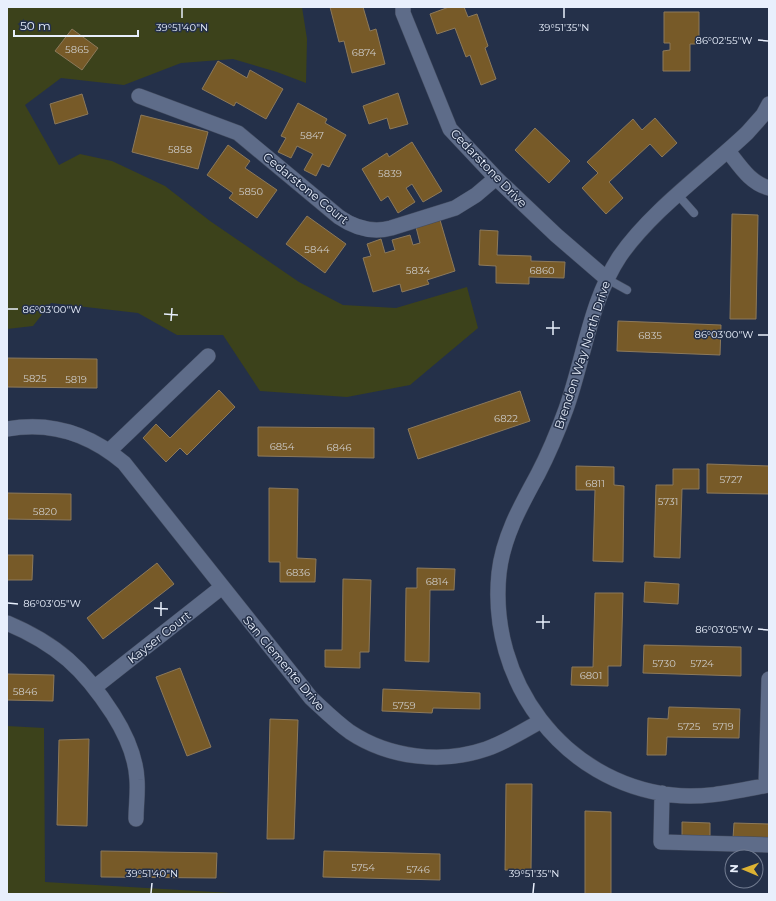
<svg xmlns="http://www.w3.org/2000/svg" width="776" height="901" font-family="Montserrat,sans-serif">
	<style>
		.green { fill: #3c421b }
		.building { fill: #775a28; stroke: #8c795b }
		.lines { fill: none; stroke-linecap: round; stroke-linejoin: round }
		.service-casing { stroke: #424b5f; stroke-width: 9 }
		.minor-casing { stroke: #424b5f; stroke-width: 16 }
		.service { stroke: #5e6c89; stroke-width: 8 }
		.minor { stroke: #5e6c89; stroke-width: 15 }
		.ticks { fill: none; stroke: #e8effc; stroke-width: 1.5 }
		.labels { text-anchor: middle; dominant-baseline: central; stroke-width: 3; stroke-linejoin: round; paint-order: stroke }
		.number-label { font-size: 10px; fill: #cccac7 }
		.street-label { font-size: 12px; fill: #e8effc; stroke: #243049 }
		.ticks-label { font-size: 10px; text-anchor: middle; fill: #e8effc; stroke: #243049; stroke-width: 3; stroke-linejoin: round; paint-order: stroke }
	</style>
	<rect width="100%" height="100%" fill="#243049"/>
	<path class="green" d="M7 7H302L307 39 306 83 277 72 233 59 181 63 124 85 61 78 25 105 59 165 80 154 112 161 165 186 210 221 299 282 343 305 396 308 467 287 478 328 410 385 347 397 260 391 223 335H177L138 313 51 303 33 326 7 329Z
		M7 726 44 728 45 882 248 894H7Z"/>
	<path class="building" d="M330 7H363L370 31 376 29 385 64 352 73 344 41 339 42Z
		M449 7H464L468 17 477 14 488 46 485 48 496 79 481 85 470 55 466 57 455 28 437 34 430 14Z
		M664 12H699V44H690V71H663V51L670 50V43H664Z
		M72 29 98 48 82 70 55 51Z
		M218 61 247 78 250 70 283 89 266 119 236 102 234 106 202 89Z
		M398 93 408 124 390 129 387 118 369 124 363 106Z
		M82 94 88 114 55 124 50 104Z
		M298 103 327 119 325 123 346 135 329 167 322 164 316 176 304 170 313 154 297 146 291 158 278 152 286 138 281 136Z
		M141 115 208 132 198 169 132 152Z
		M655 118 677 143 662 157 650 144 609 182 623 198 606 214 582 188 598 173 587 162 633 119 642 130Z
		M535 128 570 161 549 183 515 150Z
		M412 142 442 191 423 202 412 184 406 188 415 202 398 213 388 196 381 201 362 169 387 153 389 157Z
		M228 145 250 161 245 168 277 190 257 218 229 198 233 193 207 175Z
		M732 214 758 215 756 319H730Z
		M307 216 346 244 325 273 286 244Z
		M440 220 455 271 427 280 429 284 402 292 400 284 373 292 363 258 371 256 367 244 381 239 385 253 395 250 392 240 410 235 413 245 420 243 416 227Z
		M480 230 498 231 497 255 531 256V261L565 262 564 278 529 277V284L496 283V266L479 265Z
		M618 321 721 325 720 355 617 351Z
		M7 358 97 359V388L7 387Z
		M219 390 235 407 187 455 180 448 166 462 143 438 156 424 170 438Z
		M520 391 530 421 418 459 408 429Z
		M258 427 374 428V458L258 456Z
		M707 464 769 466V494L707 493Z
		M576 466 614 467V485L624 486 623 562 593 561 595 490H576Z
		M673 469H699V489H682L680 558 654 557 656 485H673Z
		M269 488 298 489 297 558 316 559 315 582H280V562H269Z
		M7 493 71 494V520L7 519Z
		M7 555H33L32 580H7Z
		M157 563 174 584 103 639 87 618Z
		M417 568 455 569 454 590H430L429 662 405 661 406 588H417Z
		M343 579 371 580 369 652H360V668L325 667V650H342Z
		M645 582 679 584 678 604 644 602Z
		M595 593H623L621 666H608V686L571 685 572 667H593Z
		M644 645 741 647V676L643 673Z
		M180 668 211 747 187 756 156 677Z
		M7 674 54 675 53 701 7 700Z
		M383 689 480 693V709L433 708 432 713 382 711Z
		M669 707 740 709 739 738 667 737 666 755H647L648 718 668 719Z
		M270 719 298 720 294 839H267Z
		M89 739 87 826 57 825 59 740Z
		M506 784H532L531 870H505Z
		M585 811 611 812V894H585Z
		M682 822 710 823V836H682Z
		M734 823 769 824V839L733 838Z
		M101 851 217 853 216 878 101 877Z
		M324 851 440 854V880L323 877Z"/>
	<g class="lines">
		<defs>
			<path id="service" d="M678 195 694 213
				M607 279 627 290"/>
			<path id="minor" d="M403 7V13L450 129 496 178 556 235 607 279
				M139 96 238 133 339 217C355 228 372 233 391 228L455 208 476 195 496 178
				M769 104 763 115 747 133C707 171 651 211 620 256 590 301 584 359 566 409 558 431 549 453 538 474 521 505 503 537 499 573 488 680 562 782 672 795 704 799 737 791 769 785
				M728 151C740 166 750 183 769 188
				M7 429C51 421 90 434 124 463L311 698C324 710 336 722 350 732 389 758 442 764 486 749 506 742 523 731 541 721
				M109 451 208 356
				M7 623C57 644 84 669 113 714 125 733 136 757 137 780 138 793 136 806 136 819
				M95 687 222 587
				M766 785 769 679
				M662 793 661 842 769 845"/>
		</defs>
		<use href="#service" class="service-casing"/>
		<use href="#minor" class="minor-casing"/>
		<use href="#service" class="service"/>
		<use href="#minor" class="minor"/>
	</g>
	<path class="ticks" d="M182 18V8M564 18V8M758 40 768 41M8 309H18M164 314 178 315M171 321 172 308M546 328H560M553 335V321M758 335H768M8 603 18 604M154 608 168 609M161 616V602M536 622H550M543 629V615M758 629 768 630M151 893 152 883M533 893 534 883"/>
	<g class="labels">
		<g class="number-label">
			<text x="77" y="49">5865</text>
			<text x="364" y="52">6874</text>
			<text x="312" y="135">5847</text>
			<text x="180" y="149">5858</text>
			<text x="390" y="173">5839</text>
			<text x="251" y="191">5850</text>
			<text x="317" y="249">5844</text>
			<text x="418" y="270">5834</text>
			<text x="542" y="270">6860</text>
			<text x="650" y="335">6835</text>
			<text x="35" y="378">5825</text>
			<text x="76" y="379">5819</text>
			<text x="506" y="418">6822</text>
			<text x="282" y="446">6854</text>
			<text x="339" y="447">6846</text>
			<text x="731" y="479">5727</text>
			<text x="595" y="483">6811</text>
			<text x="668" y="501">5731</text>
			<text x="45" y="511">5820</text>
			<text x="298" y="572">6836</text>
			<text x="437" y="581">6814</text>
			<text x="664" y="663">5730</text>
			<text x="702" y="663">5724</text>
			<text x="591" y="675">6801</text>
			<text x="25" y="691">5846</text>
			<text x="404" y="705">5759</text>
			<text x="689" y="726">5725</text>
			<text x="723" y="726">5719</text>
			<text x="363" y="867">5754</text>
			<text x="418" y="869">5746</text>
		</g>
		<g class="street-label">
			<text transform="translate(489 168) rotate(46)">Cedarstone Drive</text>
			<text transform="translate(306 188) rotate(39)">Cedarstone Court</text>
			<text transform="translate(582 355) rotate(-72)">Brendon Way North Drive</text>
			<text transform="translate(159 637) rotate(-38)">Kayser Court</text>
			<text transform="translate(284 663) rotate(50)">San Clemente Drive</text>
		</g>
	</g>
	<g class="ticks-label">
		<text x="182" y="31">39°51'40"N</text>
		<text x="564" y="31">39°51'35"N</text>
		<text x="724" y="44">86°02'55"W</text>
		<text x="52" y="313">86°03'00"W</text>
		<text x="724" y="338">86°03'00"W</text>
		<text x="52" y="607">86°03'05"W</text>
		<text x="724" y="633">86°03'05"W</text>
		<text x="152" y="877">39°51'40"N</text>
		<text x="534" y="877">39°51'35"N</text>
	</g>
	<rect width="776" height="901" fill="none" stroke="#e8effc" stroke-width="16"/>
	<g transform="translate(744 869) rotate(272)"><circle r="19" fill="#243049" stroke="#727c91"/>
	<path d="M0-3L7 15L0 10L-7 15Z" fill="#dcb233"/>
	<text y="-6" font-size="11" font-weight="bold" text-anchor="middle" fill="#e8effc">N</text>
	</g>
	<path d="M14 30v6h124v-6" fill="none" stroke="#e8effc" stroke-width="2"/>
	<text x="20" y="30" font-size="12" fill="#e8effc" stroke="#243049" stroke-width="3" paint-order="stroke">50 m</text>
</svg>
